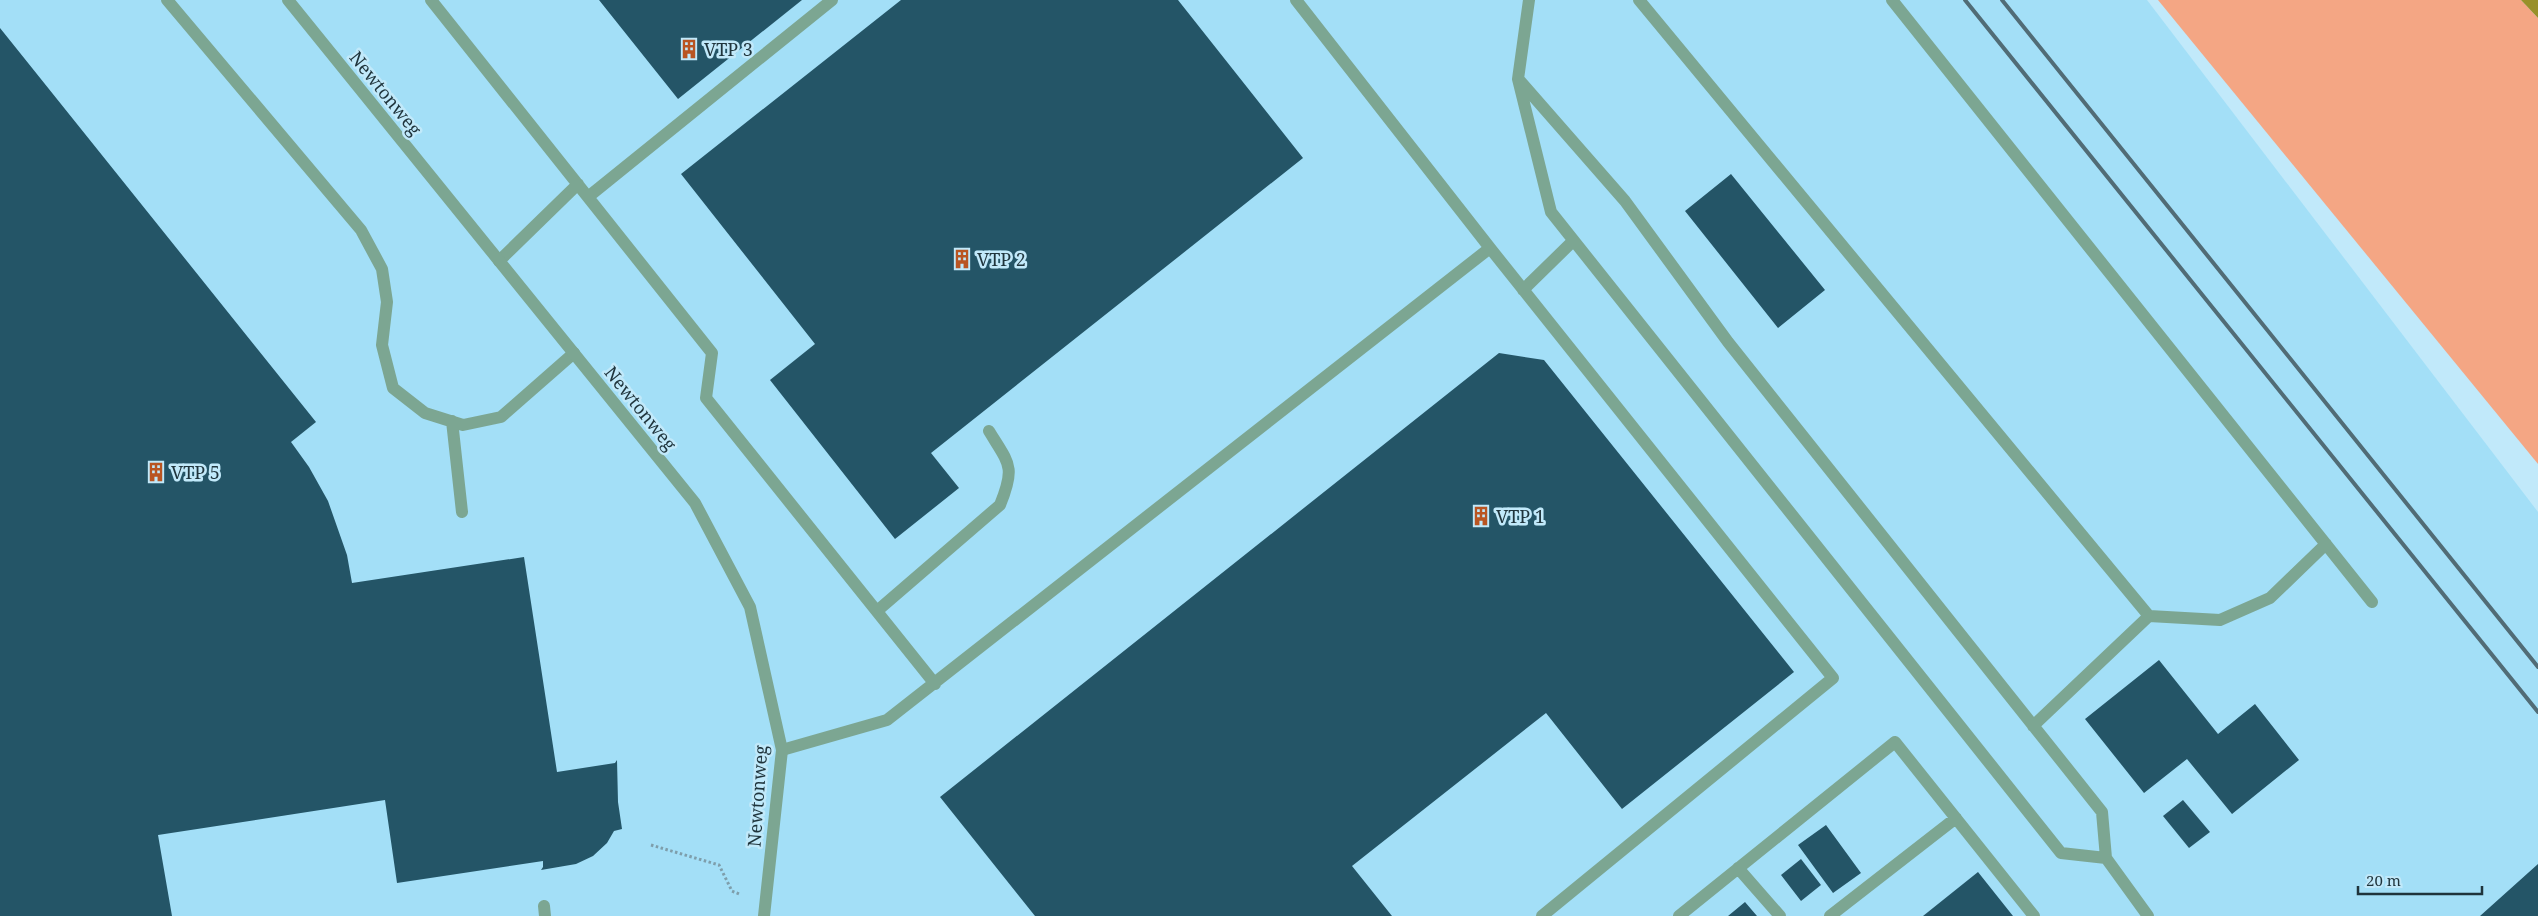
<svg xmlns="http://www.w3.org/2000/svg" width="2538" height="916" font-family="'Noto Serif',serif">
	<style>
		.built { fill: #a3dff7 }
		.green { fill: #f4a684 }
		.water { fill: #999029 }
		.building { fill: #245567 }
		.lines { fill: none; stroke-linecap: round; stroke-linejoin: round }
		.path { stroke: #7e9eab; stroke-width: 3; stroke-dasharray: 2.5 2.5; stroke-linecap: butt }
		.service { stroke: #7ca692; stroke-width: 12 }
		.tertiary { stroke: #7ca692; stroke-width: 12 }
		.rail { stroke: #516c76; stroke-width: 4 }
		.labels { text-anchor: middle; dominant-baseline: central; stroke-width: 5; stroke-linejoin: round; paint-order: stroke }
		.poi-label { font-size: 18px; fill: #1f343c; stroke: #c1e9fa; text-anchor: start }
		.street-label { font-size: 18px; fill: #1f343c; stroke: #c1e9fa }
	</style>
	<rect width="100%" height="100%" fill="#c1e9fa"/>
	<path class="built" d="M0 0H2147L2538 512V916H0Z"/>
	<path class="green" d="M2158 0H2521L2538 18V464Z"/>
	<path class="water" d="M2521 0H2538V18Z"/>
	<path class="building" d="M599 0H802L678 99Z
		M901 0H1178L1303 158 931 453 959 488 895 539 770 380 815 344 681 174Z
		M0 28 316 422 291 442 309 467 328 501 347 555 352 583 524 557 557 772 615 763 617 760 618 802 622 829 614 831 607 843 593 856 576 864 541 870 543 867V861L397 883 385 800 158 835 172 916H0Z
		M1731 174 1825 290 1778 328 1685 211Z
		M1499 353 1544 360 1794 672 1622 809 1546 713 1352 866 1392 916H1035L940 797Z
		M2159 660 2218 734 2255 704 2299 760 2232 814 2187 759 2144 793 2085 719Z
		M2183 800 2210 832 2189 848 2163 816Z
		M1826 825 1861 873 1833 893 1798 845Z
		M1801 859 1821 885 1801 901 1781 875Z
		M2538 864V916H2480Z
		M1978 872 2013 916H1923Z
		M1745 902 1757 916H1728Z"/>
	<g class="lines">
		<path class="path" d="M651 845 719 865 732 891 739 894"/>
		<path class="service" d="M167 0 361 230 382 269 387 302 382 345 393 388 425 413 463 425 501 417 574 353
			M431 0 712 353 706 398 935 684
			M1296 0 1490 248
			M1529 0 1518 79 1551 212 2061 853 2106 858
			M1639 0 2149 616 2220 620 2270 598 2326 544
			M1892 0 2372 602
			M1520 81 1625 201 1728 342 2102 812 2106 858 2148 916
			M588 197 832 0
			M499 261 578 184
			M1523 290 1573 241
			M452 421 462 512
			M877 611 1000 505C1016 466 1009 464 989 431
			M2033 726 2149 616
			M782 750 887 720 1490 248 1833 678 1542 916
			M1738 868 1780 916
			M544 906 545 916
			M1679 916 1895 742 2034 916
			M1830 916 1956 818"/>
		<path class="tertiary" d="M288 0 695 503 750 607 782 750 764 916"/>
		<path class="rail" d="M1965 0 2538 712
			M2002 0 2538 667"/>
	</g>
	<defs>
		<symbol id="building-bare" viewBox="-9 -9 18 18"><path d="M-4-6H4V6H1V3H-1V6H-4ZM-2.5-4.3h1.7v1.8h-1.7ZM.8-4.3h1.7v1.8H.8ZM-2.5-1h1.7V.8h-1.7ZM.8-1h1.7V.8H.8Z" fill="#b95522" stroke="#c1e9fa" stroke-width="2.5" paint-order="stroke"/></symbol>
	</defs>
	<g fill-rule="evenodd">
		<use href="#building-bare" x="675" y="35" width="28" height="28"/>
		<use href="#building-bare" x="948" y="245" width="28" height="28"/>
		<use href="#building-bare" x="142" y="458" width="28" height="28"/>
		<use href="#building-bare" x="1467" y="502" width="28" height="28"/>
	</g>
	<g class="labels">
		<g class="poi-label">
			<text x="704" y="49">VTP 3</text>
			<text x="977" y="259">VTP 2</text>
			<text x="171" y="472">VTP 5</text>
			<text x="1496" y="516">VTP 1</text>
		</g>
		<g class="street-label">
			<text transform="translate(386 93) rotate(51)">Newtonweg</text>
			<text transform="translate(641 408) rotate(51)">Newtonweg</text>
			<text transform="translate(757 796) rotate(-86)">Newtonweg</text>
		</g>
	</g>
	<path d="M2358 886v8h124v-8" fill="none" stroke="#1f343c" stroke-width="2.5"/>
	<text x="2366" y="886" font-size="15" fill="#1f343c" stroke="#c1e9fa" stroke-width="4" paint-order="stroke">20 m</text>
</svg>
